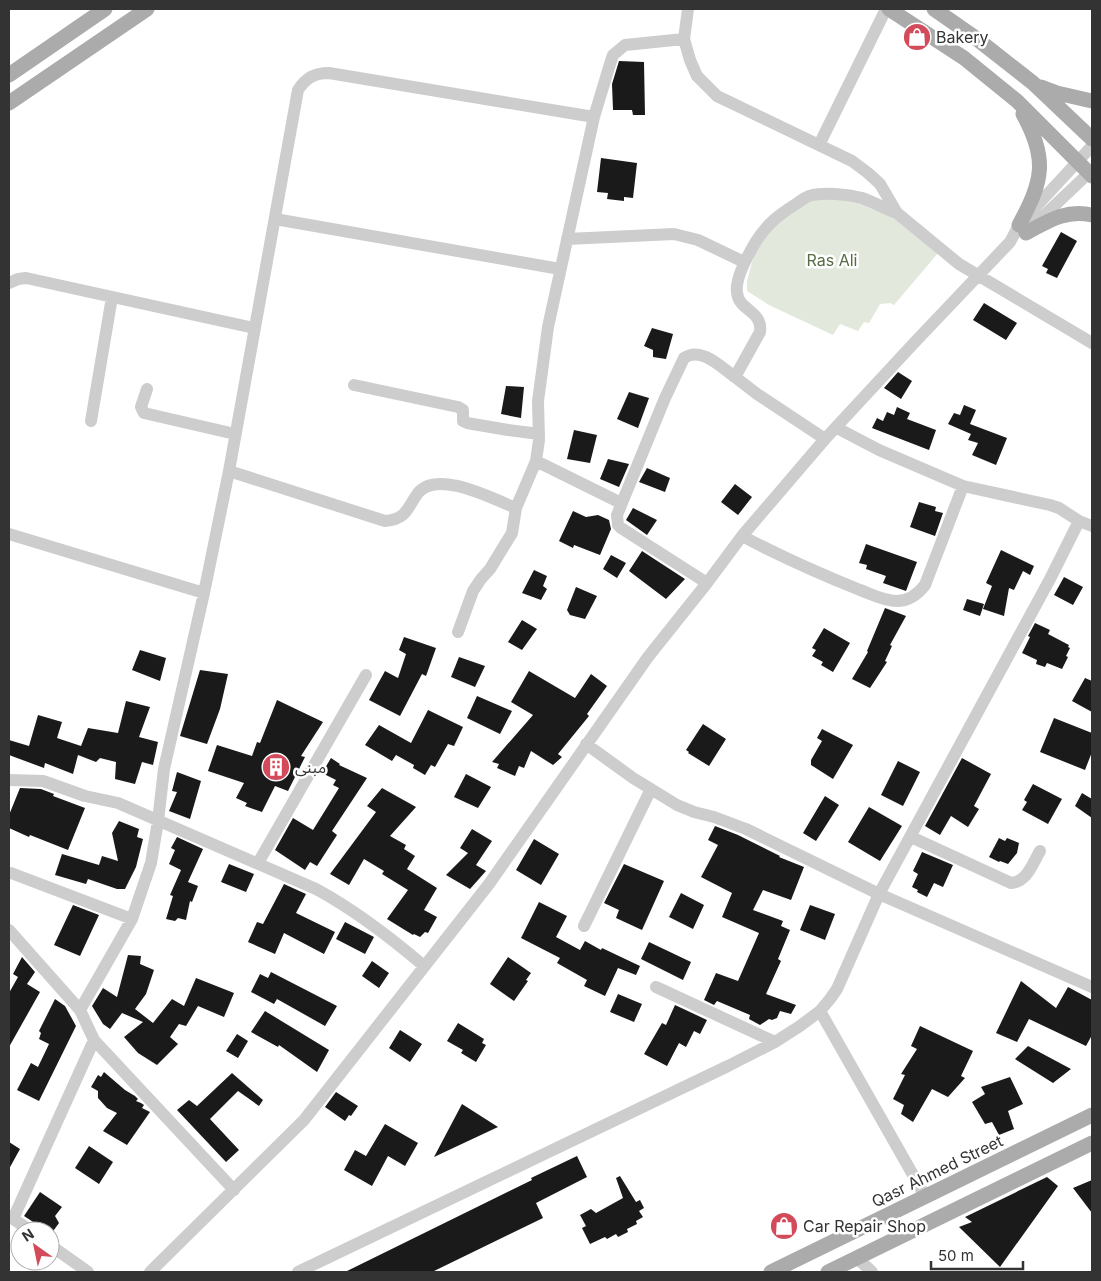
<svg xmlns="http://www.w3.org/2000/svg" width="1101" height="1281" font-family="Inter,'Noto Sans Arabic',sans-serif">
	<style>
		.green { fill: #e3e8dd }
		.building { fill: #1a1a1a }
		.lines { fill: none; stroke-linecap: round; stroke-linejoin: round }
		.minor { stroke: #cdcdcd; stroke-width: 12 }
		.major { stroke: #ababab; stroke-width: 15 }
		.labels { text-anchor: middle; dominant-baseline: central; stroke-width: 5; stroke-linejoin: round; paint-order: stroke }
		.poi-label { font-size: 16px; fill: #333; stroke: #fff; text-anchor: start }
		.park-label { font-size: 16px; fill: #576b44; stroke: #fff }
		.street-label { font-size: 16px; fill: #333; stroke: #fff }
	</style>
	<rect width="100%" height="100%" fill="#fff"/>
	<path class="green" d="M831 195 885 210 939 252 894 305 890 303 880 304 869 323 864 322 858 331 840 324 833 335 769 305 747 291V281L752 262 760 242 794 207Z"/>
	<path class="building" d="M619 61 644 62 645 115H633L632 110H613L612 84Z
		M601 158 637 163 633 198 624 197V201L607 199 608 193 597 192Z
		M1061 232 1077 241 1057 278 1046 273 1048 269 1042 266Z
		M984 303 1017 323 1006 340 973 320Z
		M652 328 673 334 666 359 653 357V350L644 346Z
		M898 372 912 381 901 399 884 388Z
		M506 386 524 387 521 418 501 414Z
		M629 392 649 398 638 428 617 419Z
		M964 405 976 410 970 424 1007 438 996 465 972 455 978 443 968 440 971 434 948 424 954 413 960 415Z
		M897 407 910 413 907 419 936 430 929 450 872 428 877 418 883 421 887 412 894 415Z
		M574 430 597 435 590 463 567 459Z
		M608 459 629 464 619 487 600 479Z
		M647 468 670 478 665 492 639 482Z
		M735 484 752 497 738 515 721 502Z
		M919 502 936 507 935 511 943 513 935 536 910 527Z
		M633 508 657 520 647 535 626 520Z
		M573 511 586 517 598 515 609 520 611 529 600 555 574 545 573 548 559 541Z
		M866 544 917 562 906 591 883 583 886 576 866 569 867 565 859 563Z
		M1001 550 1034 566 1030 575 1023 571 1014 590 1009 588 1004 616 983 609 992 586 986 583Z
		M642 551 685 579 666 599 629 571Z
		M611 555 626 563 617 578 603 569Z
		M534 570 547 576 543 586 547 589 541 600 522 593Z
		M1064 577 1083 587 1073 605 1054 595Z
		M576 587 597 596 585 619 570 615 567 610Z
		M967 599 984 604 980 616 963 610Z
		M885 608 906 616 890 645 892 646 885 661 887 662 870 688 852 679 868 652 867 651Z
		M522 620 537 629 522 650 508 642Z
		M1035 623 1050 630 1048 634 1069 645 1068 647 1070 648 1066 656 1068 657 1062 669 1047 663 1045 667 1036 664 1037 660 1022 653 1030 637 1028 636Z
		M824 628 850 643 833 672 821 665 823 662 812 656 816 650 812 648Z
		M404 637 436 648 426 676 422 674 400 716 369 700 385 671 398 678 406 654 399 650Z
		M140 650 166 658 160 681 132 670Z
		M459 657 485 666 475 687 451 677Z
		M200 670 228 674 220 709 207 744 180 736Z
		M529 671 575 698 591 674 607 686 587 714 589 716 558 754 562 757 553 765 531 751 524 768 519 766 515 776 497 768 499 764 492 762 533 715 511 702Z
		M1085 678 1092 681V712L1072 701Z
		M477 696 512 711 500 734 467 718Z
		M277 700 323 722 301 756 305 757 288 791 275 786 262 812 245 806 247 803 236 798 244 783 208 771 217 745 252 756 257 742 260 743Z
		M126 701 150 707 139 737 158 742 153 765 142 762 135 784 115 779 116 762 100 758 96 762 78 755 73 774 45 763 44 768 9 755V740L29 746 38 715 62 722 57 738 81 746 88 728 118 733Z
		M428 710 463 727 454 746 448 744 435 767 431 765 425 775 413 768 414 765 396 755 392 761 365 745 379 725 411 743Z
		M1054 718 1092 733V752L1085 770 1040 752Z
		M703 724 726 739 709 766 688 753 689 752 686 750Z
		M822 729 853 745 833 779 811 765V760L822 741 817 738Z
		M331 758 340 764 339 765 367 778 332 831 337 835 317 866 310 862 305 870 275 850 293 818 313 830 339 788 333 785 336 780 322 773Z
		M962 758 991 774 974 806 979 809 968 827 951 816 940 835 925 826Z
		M898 761 920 772 903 806 881 795Z
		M177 772 201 781 190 819 169 811 177 792 172 791Z
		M466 774 491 787 478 808 454 797Z
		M1033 784 1062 799 1048 824 1022 810 1027 802 1024 800Z
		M20 788 41 789 54 794 53 796 85 808 68 850 30 835 29 837 9 828V815Z
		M382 788 416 807 390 836 406 845 404 849 415 856 407 869 437 888 424 910 437 917 428 933 425 932 420 937 414 934 413 935 387 919 408 890 382 874 384 871 364 859 349 885 330 874 376 812 367 806Z
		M1082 793 1092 799V818L1075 806Z
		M825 796 839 805 816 841 803 833Z
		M869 807 902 826 880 861 848 842Z
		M119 821 139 829 137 837 143 839 136 867 125 889H117L88 879 86 884 55 875 62 854 99 865 102 856 118 861 112 833Z
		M715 826 738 835 780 856 779 857 804 867 791 900 763 890 753 910 783 921 781 926 790 930 778 959 781 961 766 994 796 1005 791 1014 780 1011 777 1018 772 1020 769 1019 760 1025 749 1019 750 1015 717 1001 714 1005 704 1000 716 973 738 981 759 933 722 917 732 893 701 877 718 845 708 840Z
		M472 829 492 841 476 865 486 871 470 889 446 875 468 853 460 848Z
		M177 837 203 849 188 882 198 886 192 902 190 901 186 920 178 918 175 921 166 919 173 896 170 895 181 870 169 864 175 850 171 848Z
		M999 838 1005 841 1007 838 1019 843 1017 853 1008 864 1000 861 999 862 989 857Z
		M534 839 559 854 541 885 516 870Z
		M922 852 953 865 943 887 934 883 927 897 917 892 918 890 912 887 918 874 913 871Z
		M229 864 254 874 246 892 221 882Z
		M624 864 664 881 642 930 616 918 619 910 604 903Z
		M284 884 306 894 296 913 335 932 324 954 284 933 275 954 248 942 257 922 263 924Z
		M681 893 704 905 693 929 669 917Z
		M539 902 567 916 556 937 580 950 585 941 601 950 602 948 640 966 636 975 618 968 605 996 584 986 587 980 557 963 560 958 521 938Z
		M73 905 99 915 80 956 54 945Z
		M810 905 835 914 825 940 800 930Z
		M345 922 374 937 365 954 336 939Z
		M649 942 691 962 683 980 641 959Z
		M128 955 141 956 140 964 154 970 146 994 135 1009 153 1023 172 999 184 1006 196 978 234 993 224 1017 198 1006 186 1026 179 1024 170 1037 178 1044 157 1065 138 1053 124 1037 143 1022 122 1013 110 1029 103 1024 92 1006 103 988 117 997Z
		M22 957 35 972 27 984 40 992 9 1047V993L18 977 13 974Z
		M508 957 531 973 526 980 528 981 514 1001 490 984Z
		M372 961 389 973 379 988 362 976Z
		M271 972 337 1006 325 1026 277 999 274 1004 251 992 260 974 268 978Z
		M1021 981 1056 1008 1068 987 1092 1000V1035L1086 1046 1029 1019 1017 1042 996 1033Z
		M618 994 642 1004 634 1022 610 1012Z
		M55 999 65 1006 76 1026 39 1101 17 1090 31 1063 38 1067 49 1044 39 1039 41 1033 39 1031Z
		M675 1005 707 1020 700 1034 694 1031 686 1047 679 1043 667 1066 644 1054 662 1023 666 1025Z
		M265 1011 329 1050 317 1072 279 1045 278 1047 251 1032Z
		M458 1023 484 1039 482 1043 486 1045 476 1062 461 1053 463 1050 447 1041Z
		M920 1026 973 1051 961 1076 965 1078 948 1097 932 1089 913 1122 901 1114 904 1105 893 1099 905 1075 901 1074 917 1049 911 1046Z
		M400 1030 422 1044 410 1062 389 1048Z
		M237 1034 248 1041 238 1058 226 1051Z
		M1028 1046 1071 1069 1053 1083 1015 1059Z
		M104 1072 125 1090 135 1096 138 1099 136 1101 141 1103 144 1105 142 1108 150 1112 127 1145 103 1131 117 1113 107 1108 98 1098V1091L91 1087 98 1075 101 1077Z
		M232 1073 263 1100 259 1106 238 1091 210 1119 239 1150 226 1162 177 1110 189 1100 197 1106Z
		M1010 1077 1023 1104 1008 1111 1014 1129 999 1135 992 1122 985 1124 972 1102 985 1094 981 1087Z
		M336 1092 358 1106 351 1116 349 1115 345 1121 325 1107Z
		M462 1104 498 1127 434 1157Z
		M385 1124 418 1143 405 1166 388 1156 372 1186 344 1170 355 1150 366 1156Z
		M9 1142 20 1149 9 1169Z
		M89 1146 113 1162 99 1184 75 1168Z
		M577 1156 587 1177 536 1203 543 1218 432 1272H345L532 1180 531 1178Z
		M620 1176 636 1202 640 1200 644 1208 639 1211 643 1217 636 1221 637 1224 627 1229 628 1232 618 1237 616 1234 607 1239 605 1237 590 1244 582 1228 586 1226 580 1215 591 1209 596 1213 623 1198 616 1178Z
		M1047 1177 1058 1186 1000 1267 959 1227 972 1222 965 1217Z
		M1092 1180V1213L1073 1188Z
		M40 1192 62 1207 55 1216 59 1223 51 1234 50 1231H47L24 1216Z"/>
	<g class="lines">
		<path class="minor" d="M684 39 690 60 697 76 717 96 852 161 868 173 880 184 897 213 959 264 1092 343
			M819 145 886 9
			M275 219 560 269
			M1034 225 1092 170
			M567 239 674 234 698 240 744 262
			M9 283 18 279 26 278 254 328
			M354 385 458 407 463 410V421L467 423 508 430 539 434
			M147 389 141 407 144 413 235 434
			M91 421 112 297
			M837 428 879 450 963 486 1050 505 1059 508 1079 521 1092 526
			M825 439 757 394 735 377 760 332C763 310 738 311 737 292 735 278 748 255 755 243 767 224 777 216 796 204 800 201 804 198 809 196 824 192 847 194 862 198 874 202 885 209 897 213
			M536 461 621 503
			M229 471 385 521C407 519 407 508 418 493 437 469 493 499 516 508L536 461 539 440 538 401 548 327 594 117 610 64 613 55 625 45 684 39 688 9
			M9 534 204 593
			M742 536C780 556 820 574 860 590 871 594 884 601 897 601 909 601 918 594 925 585L963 486
			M707 583 621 528 618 525 617 515 665 398 684 358C701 346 721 367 735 377
			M458 632 473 591 481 579 490 569 512 533 516 508
			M586 744 633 778 677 805 694 812 714 817 746 829 879 894 1092 987
			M9 780 43 781 85 796 118 803 316 889C355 910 390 937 424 966
			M911 837 1011 883C1027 882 1033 863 1040 851
			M258 863 366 675
			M11 873 132 919
			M584 926 651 789
			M9 930 80 1010 94 1040 234 1190
			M656 987 775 1042
			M80 1010 132 919 151 863 158 821 164 769 204 593 229 471 298 90C306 78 314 73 329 73L594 117
			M820 1011 925 1196
			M9 1216 31 1231
			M13 1219 94 1040
			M50 1245 88 1272
			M857 1258 872 1272
			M150 1272 304 1120 489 884 648 657 707 583 742 536 825 439 914 343 1010 242 1019 225 1092 146
			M298 1272 728 1066 775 1042 800 1026 820 1011 830 999 837 989 879 894 1050 579 1079 521"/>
		<path class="major" d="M889 9 964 58 1017 101 1092 176
			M934 9 977 39 1033 83 1092 139
			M9 75 105 9
			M1041 87 1057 93 1092 101
			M9 103 147 9
			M1019 225C1043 181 1048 159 1023 114
			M1026 233C1048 221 1066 209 1092 215
			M771 1272 1092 1115
			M828 1272 1092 1143"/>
	</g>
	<defs>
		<symbol id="shop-disc" viewBox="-11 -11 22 22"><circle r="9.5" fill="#d34b5a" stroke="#fff"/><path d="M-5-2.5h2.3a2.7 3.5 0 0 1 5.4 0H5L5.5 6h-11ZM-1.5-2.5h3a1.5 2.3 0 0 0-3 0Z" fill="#fff"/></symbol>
		<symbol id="building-disc" viewBox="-11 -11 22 22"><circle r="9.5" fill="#d34b5a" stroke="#fff"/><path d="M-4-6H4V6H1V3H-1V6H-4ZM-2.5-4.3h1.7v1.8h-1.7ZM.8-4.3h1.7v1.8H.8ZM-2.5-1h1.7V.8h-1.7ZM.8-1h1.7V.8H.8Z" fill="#fff"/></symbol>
	</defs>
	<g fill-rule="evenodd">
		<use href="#shop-disc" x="901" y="21" width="32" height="32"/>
		<use href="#building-disc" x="260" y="751" width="32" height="32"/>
		<use href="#shop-disc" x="768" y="1210" width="32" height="32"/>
	</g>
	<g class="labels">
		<g class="poi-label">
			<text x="936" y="37">Bakery</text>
			<text x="295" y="767">مبنى</text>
			<text x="803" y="1226">Car Repair Shop</text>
		</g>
		<g class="park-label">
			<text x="832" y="260">Ras Ali</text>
		</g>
		<g class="street-label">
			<text transform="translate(937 1171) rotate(-26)">Qasr Ahmed Street</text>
		</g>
	</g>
	<rect width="1101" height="1281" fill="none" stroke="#333333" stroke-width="20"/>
	<g transform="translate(35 1246) rotate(327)"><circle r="24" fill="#ffffff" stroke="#adadad"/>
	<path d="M0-4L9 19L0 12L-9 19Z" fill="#d34b5a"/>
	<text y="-8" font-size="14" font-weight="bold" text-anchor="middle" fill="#333333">N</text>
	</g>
	<path d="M931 1261v8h92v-8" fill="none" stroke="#333333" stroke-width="2.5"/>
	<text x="938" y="1261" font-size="15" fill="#333333" stroke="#ffffff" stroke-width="4" paint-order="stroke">50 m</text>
</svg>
